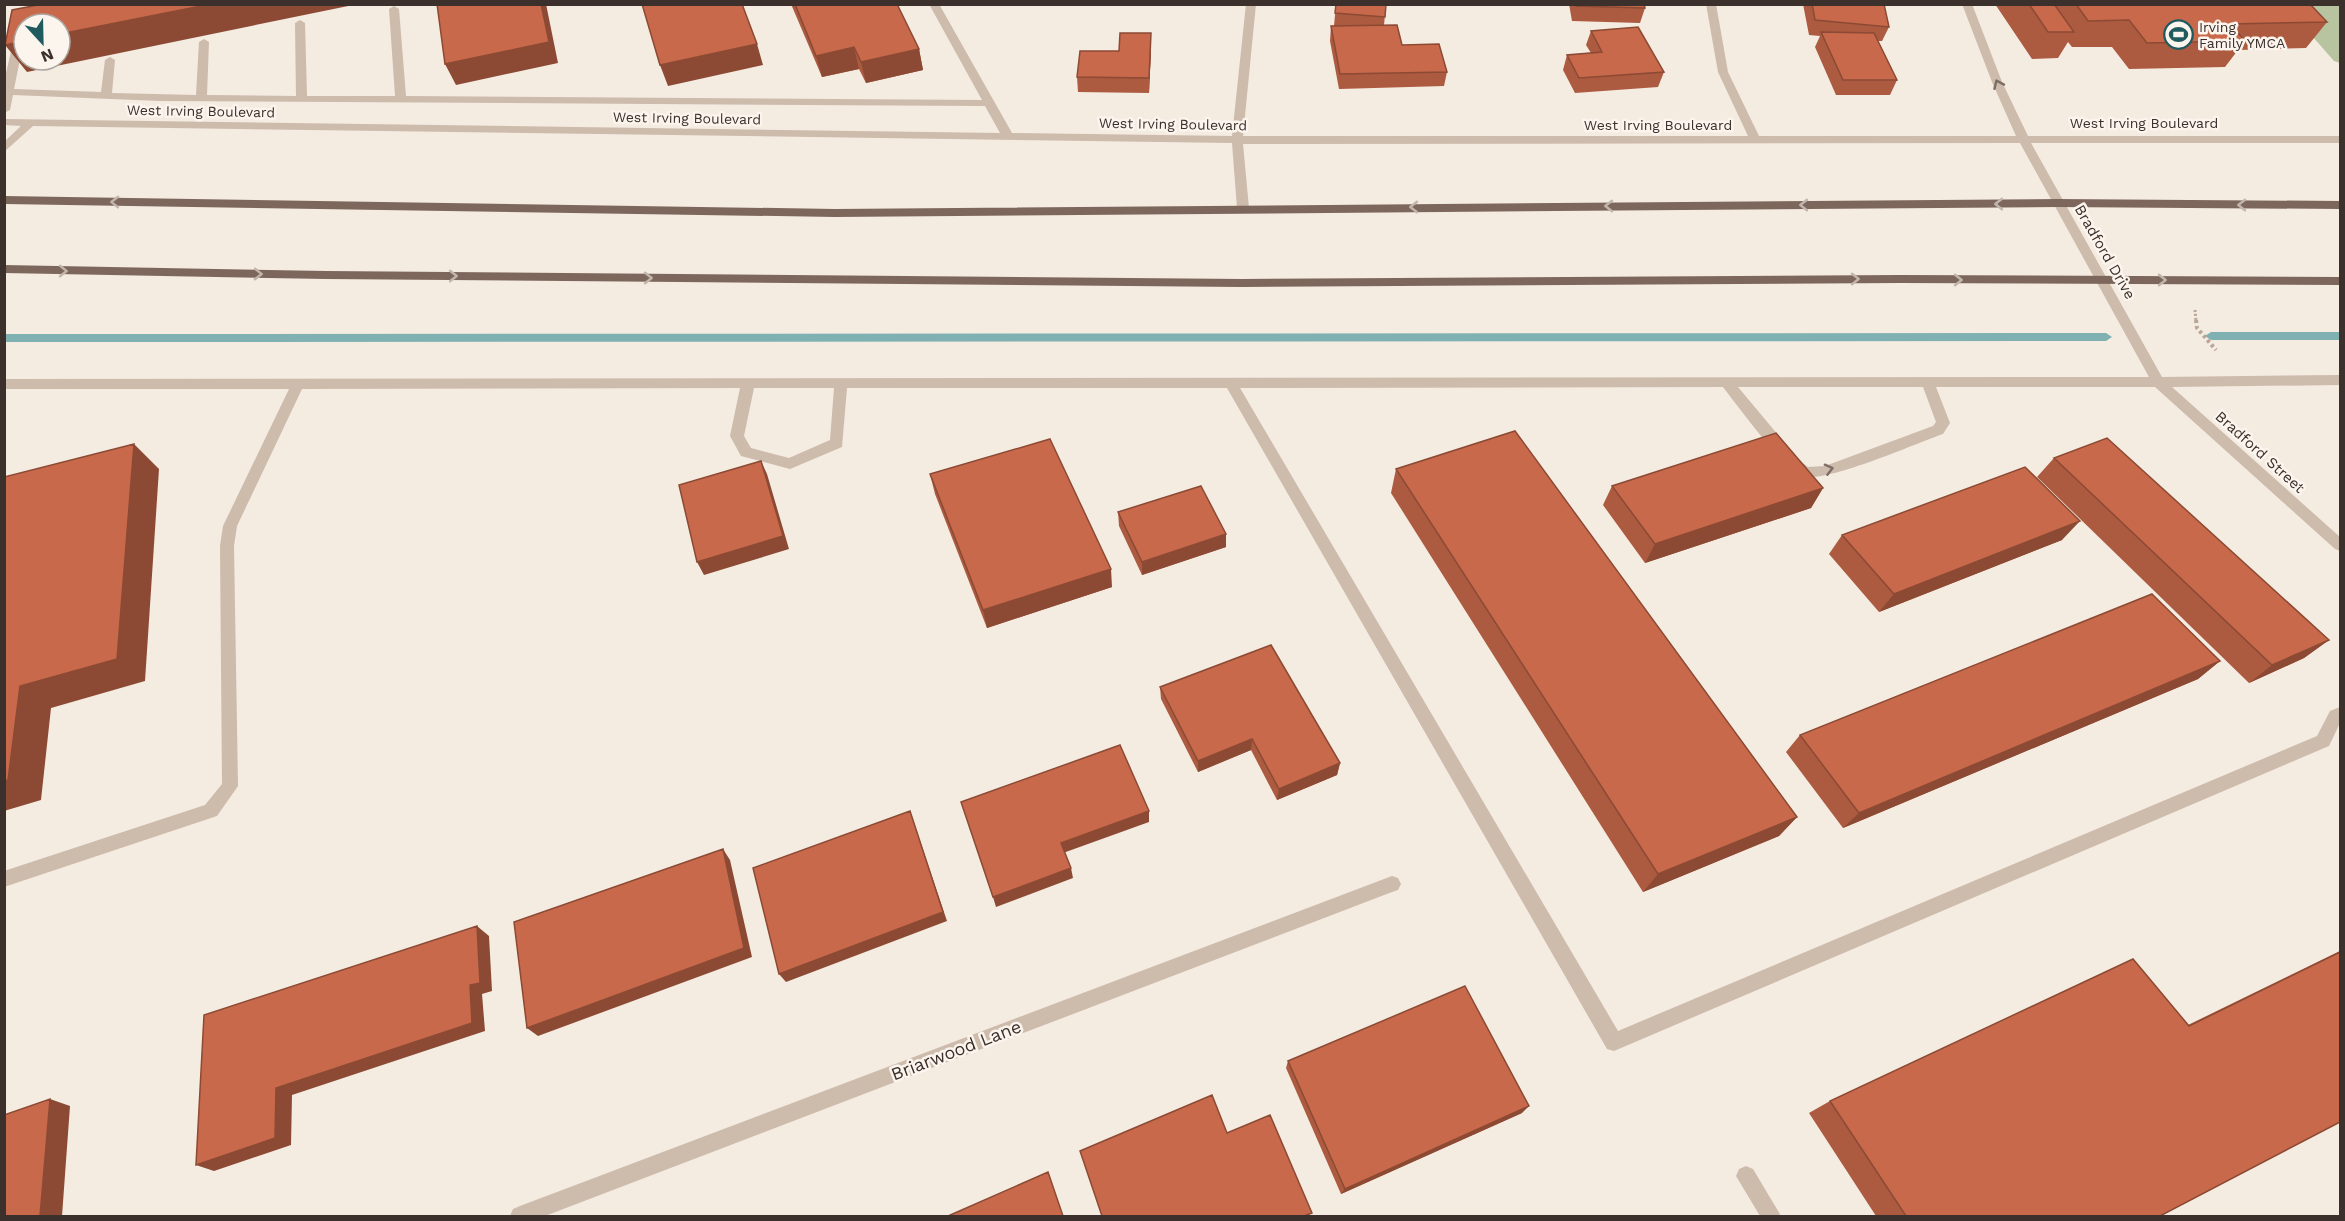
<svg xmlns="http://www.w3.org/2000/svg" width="2345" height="1221" font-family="'Work Sans',sans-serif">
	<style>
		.green { fill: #b8c4a0 }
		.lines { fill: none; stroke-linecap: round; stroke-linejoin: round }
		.stream { fill: #7fb0b2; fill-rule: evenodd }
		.path-far1 { stroke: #b9a596; stroke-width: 3; stroke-dasharray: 2 2; stroke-linecap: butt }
		.path { stroke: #b9a596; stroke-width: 4; stroke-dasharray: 3 3; stroke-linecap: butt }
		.minor { fill: #cdbbac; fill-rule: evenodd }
		.major { fill: #7d675c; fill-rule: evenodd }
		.wall { fill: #ac5a40 }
		.shaded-wall { fill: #8c4a34 }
		.building { fill: #c8694b; stroke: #8c4a34; stroke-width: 1.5 }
		.oneway { stroke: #7d6f65 }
		.oneway2 { stroke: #c2b5ac }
		.labels { text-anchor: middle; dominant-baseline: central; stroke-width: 5; stroke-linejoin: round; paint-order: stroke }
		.far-poi-label { font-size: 14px; fill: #3b302b; stroke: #fbf5ee; text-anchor: start }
		.far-street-label { font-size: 14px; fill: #3b302b; stroke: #fbf5ee }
		.street-label { font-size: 15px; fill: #3b302b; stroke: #fbf5ee }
		.near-street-label { font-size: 18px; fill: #3b302b; stroke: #fbf5ee }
	</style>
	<rect width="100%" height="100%" fill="#f4ebe1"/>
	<path class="green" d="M2285 5H2340V63L2334 61Z"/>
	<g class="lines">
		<path class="stream" d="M2211 332H2340V340H2211L2205 336Z
			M2106 333 2112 337 2106 341 4 342V334Z"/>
		<path class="path-far1" d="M2195 310 2196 321"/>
		<path class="path" d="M2196 320 2197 328 2216 350"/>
		<path class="minor" d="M929 4H939L1012 133 1232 136 1246 4H1256L1243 136H1748L1718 72 1706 4H1716L1728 72 1759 136H2016L1992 82 1962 4H1972L2002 82 2028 136H2340V143H2031L2162 377 2340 375V385L2172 387 2340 537V551L2335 549 2155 387H1936L1950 423 1943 434C1917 443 1824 484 1803 476 1782 468 1739 407 1723 387L1240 388 1618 1031 2317 736 2330 711 2340 707V723L2329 746 1614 1051 1607 1049 1227 388H847L842 447 790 469 741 456 730 436 740 388 302 389 237 526 234 546 238 786 217 816 4 887V871L205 805 222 784 220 546 223 526 289 389H4V379L2149 377 2020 143 1243 144 1249 208 1243 212 1237 208 1232 143 33 126 4 152V142L21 126 4 125V119L1000 133 985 106 160 101 13 95 10 110 4 113V82L17 25 24 21 29 24H24V40L14 89 101 92 105 60 110 57 115 60 112 93 196 95 199 42 204 39 209 42 207 95 296 96 295 23 300 20 305 23 307 96H395L389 9 394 6 399 9 406 96 982 100ZM1738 387H1923L1936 422 1933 426 1825 466 1808 467 1799 460ZM754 388H834L830 440 789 458 751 448 744 436Z
			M1392 876 1398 878 1401 884 1398 890 1392 892 545 1216H510L513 1209 520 1206Z
			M1746 1166 1753 1169 1781 1216H1760L1736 1176 1739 1169Z"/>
		<path class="major" d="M4 196 835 209 2058 199 2340 201V209L2058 207 835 217 4 204Z
			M4 265 326 271 1242 279 1900 275 2340 277V285L1900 283 1242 287 326 279 4 273Z"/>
	</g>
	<path class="wall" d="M791 4H897L919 49 923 70 866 83 859 69 822 77Z
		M1336 4H1386L1384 25 1402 45 1447 72 1444 86 1339 89 1330 41 1331 26H1334Z
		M1569 4H1644L1645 8 1640 23 1572 21Z
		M1803 4H1884L1889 27 1882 41H1878L1897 80 1890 95H1836L1815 47 1820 36 1809 35Z
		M1995 4H2310L2327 22 2306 48 2238 50 2225 67 2129 69 2112 47H2072L2068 42 2058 58 2032 59Z
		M1591 31 1664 72 1658 87 1575 93 1563 70 1567 55 1591 53 1586 45Z
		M1151 48 1149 93 1078 92 1077 77Z
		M2054 458 2329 640 2304 658 2249 683 2037 477Z
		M1396 469 1797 817 1779 836 1643 892 1391 493Z
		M930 474 1112 587 987 628 935 494Z
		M1612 486 1823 488 1811 508 1645 563 1603 505Z
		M1118 512 1226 547 1142 575 1119 526Z
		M1842 535 2062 540 1879 612 1829 554Z
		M2220 661 2198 679 1843 828 1786 752 1800 735Z
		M1160 687 1340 763 1337 775 1277 800 1251 750 1198 772 1161 699Z
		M2340 951V1122L2160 1216H1876L1809 1113 1830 1101 2188 1025Z
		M1288 1061 1522 1113 1341 1194 1286 1068Z"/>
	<path class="shaded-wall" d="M211 4H358L27 72 5 45 24 41V60H60V34Z
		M541 4H546L558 63 456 85 445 64Z
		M1151 33V48L1149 93V78Z
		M757 44 763 65 668 86 660 65Z
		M854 47 859 69 822 77 816 56Z
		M919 49 923 70 866 83 861 62Z
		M134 444 159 469 145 681 51 708 41 800 4 811V781L20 686Z
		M761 461 767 474 789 549 704 575 697 562Z
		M1823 488 1811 508 1645 563 1655 544Z
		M2080 521 2062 540 1879 612 1894 594Z
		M1226 534V547L1142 575V562Z
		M1111 569 1112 587 987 628 983 610Z
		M2329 640 2304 658 2249 683 2272 665Z
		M2220 661 2198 679 1843 828 1859 813Z
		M1252 739 1251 750 1198 772V761Z
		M1340 763 1337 775 1277 800 1279 789Z
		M910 811 947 921 786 982 779 974Z
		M1149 811V822L1063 853 1061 843Z
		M1797 817 1779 836 1643 892 1658 874Z
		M723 849 730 860 752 957 538 1036 527 1028Z
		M1071 868 1073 878 996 907 993 897Z
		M477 926 489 936 492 991 482 994 485 1031 292 1095 291 1145 214 1171 196 1165 276 1088 470 985Z
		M50 1099 70 1106 62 1216H40Z
		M1529 1106 1522 1113 1341 1194 1345 1189Z"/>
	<path class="building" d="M43 4H211L60 34V24H24V41L5 45 12 10Z
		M437 4H541L549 42 445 64Z
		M642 4H742L757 44 660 65Z
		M795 4H897L919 49 861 62 854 47 816 56Z
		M1336 4H1386L1385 17 1335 13Z
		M1576 4H1644L1645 8 1576 6Z
		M1812 4H1884L1889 27 1815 20Z
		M2029 4H2054L2074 32H2048Z
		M2076 4H2310L2327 22 2230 24 2245 41 2147 43 2129 20 2088 21Z
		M1397 25 1402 45 1439 44 1447 72 1340 74 1331 26Z
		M1638 27 1664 72 1579 78 1567 55 1602 52 1591 31Z
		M1821 32 1874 33 1897 80H1843Z
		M1120 33H1151L1149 78 1077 77 1080 51H1119Z
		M1515 431 1797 817 1658 874 1396 469Z
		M1776 433 1823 488 1655 544 1612 486Z
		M2107 438 2329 640 2272 665 2054 458Z
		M1050 439 1111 569 983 610 930 474Z
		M134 444 117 659 20 686 8 780 4 781V477Z
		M761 461 783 536 697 562 679 485Z
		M2025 467 2080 521 1894 594 1842 535Z
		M1201 486 1226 534 1142 562 1118 512Z
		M2152 594 2220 661 1859 813 1800 735Z
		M1271 645 1340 763 1279 789 1252 739 1198 761 1160 687Z
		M1120 745 1149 811 1061 843 1071 868 993 897 961 802Z
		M910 811 943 912 779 974 753 868Z
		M723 849 744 948 527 1028 514 922Z
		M477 926 480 983 470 985 472 1023 276 1088 275 1138 196 1165 204 1015Z
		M2340 952V1122L2160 1216H1906L1830 1101 2133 959 2189 1026Z
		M1465 986 1529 1106 1345 1189 1288 1061Z
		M1212 1095 1227 1133 1270 1115 1312 1213 1304 1216H1102L1080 1151Z
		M50 1099 40 1216H4V1115Z
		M1048 1172 1063 1216H948Z"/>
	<defs><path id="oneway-chevron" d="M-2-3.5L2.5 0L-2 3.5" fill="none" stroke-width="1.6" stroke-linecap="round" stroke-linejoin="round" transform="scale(1.5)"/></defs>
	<g class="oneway">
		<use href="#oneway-chevron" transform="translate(1998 84) rotate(-114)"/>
		<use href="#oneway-chevron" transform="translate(1829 469) rotate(-14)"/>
	</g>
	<g class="oneway2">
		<use href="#oneway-chevron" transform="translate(115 202) rotate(-179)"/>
		<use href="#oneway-chevron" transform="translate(1999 204) rotate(180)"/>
		<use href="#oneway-chevron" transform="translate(1804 205) rotate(180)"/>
		<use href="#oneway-chevron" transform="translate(2242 205) rotate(-180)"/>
		<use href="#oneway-chevron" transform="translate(1609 206) rotate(180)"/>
		<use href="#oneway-chevron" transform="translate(1414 207) rotate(180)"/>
		<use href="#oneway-chevron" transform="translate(63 271) rotate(1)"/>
		<use href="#oneway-chevron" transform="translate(258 274) rotate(1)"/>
		<use href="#oneway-chevron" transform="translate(453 276)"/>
		<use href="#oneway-chevron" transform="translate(648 278)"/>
		<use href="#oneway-chevron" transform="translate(1855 279)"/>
		<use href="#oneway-chevron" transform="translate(1958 280)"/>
		<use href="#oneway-chevron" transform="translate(2162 280)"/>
	</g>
	<defs>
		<symbol id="stadium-ring" viewBox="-11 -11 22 22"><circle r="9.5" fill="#fbf5ee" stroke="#1f5a5e" stroke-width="1.5"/><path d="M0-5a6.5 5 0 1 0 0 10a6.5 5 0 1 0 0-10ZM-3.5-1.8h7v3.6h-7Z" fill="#1f5a5e"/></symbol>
	</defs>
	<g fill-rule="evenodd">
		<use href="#stadium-ring" x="2162" y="18" width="33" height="33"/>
	</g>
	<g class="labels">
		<g class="far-poi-label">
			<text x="2199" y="27">Irving<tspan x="2199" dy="16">Family YMCA</tspan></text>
		</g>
		<g class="far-street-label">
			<text transform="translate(201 111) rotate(1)">West Irving Boulevard</text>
			<text transform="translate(687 118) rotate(1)">West Irving Boulevard</text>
			<text x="2144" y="123">West Irving Boulevard</text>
			<text transform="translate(1173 124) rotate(1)">West Irving Boulevard</text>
			<text x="1658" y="125">West Irving Boulevard</text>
		</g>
		<g class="street-label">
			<text transform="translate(2105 252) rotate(60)">Bradford Drive</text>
			<text transform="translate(2260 452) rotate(42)">Bradford Street</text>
		</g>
		<g class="near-street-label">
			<text transform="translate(956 1050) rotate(-21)">Briarwood Lane</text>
		</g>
	</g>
	<rect width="2345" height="1221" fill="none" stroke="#3b302b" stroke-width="12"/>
	<g transform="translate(42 42) rotate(158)"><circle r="28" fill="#fbf5ee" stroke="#aea6a0" stroke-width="1.5"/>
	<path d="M0-4.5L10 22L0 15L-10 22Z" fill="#1f5a5e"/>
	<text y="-9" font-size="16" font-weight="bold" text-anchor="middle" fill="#3b302b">N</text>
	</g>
</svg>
